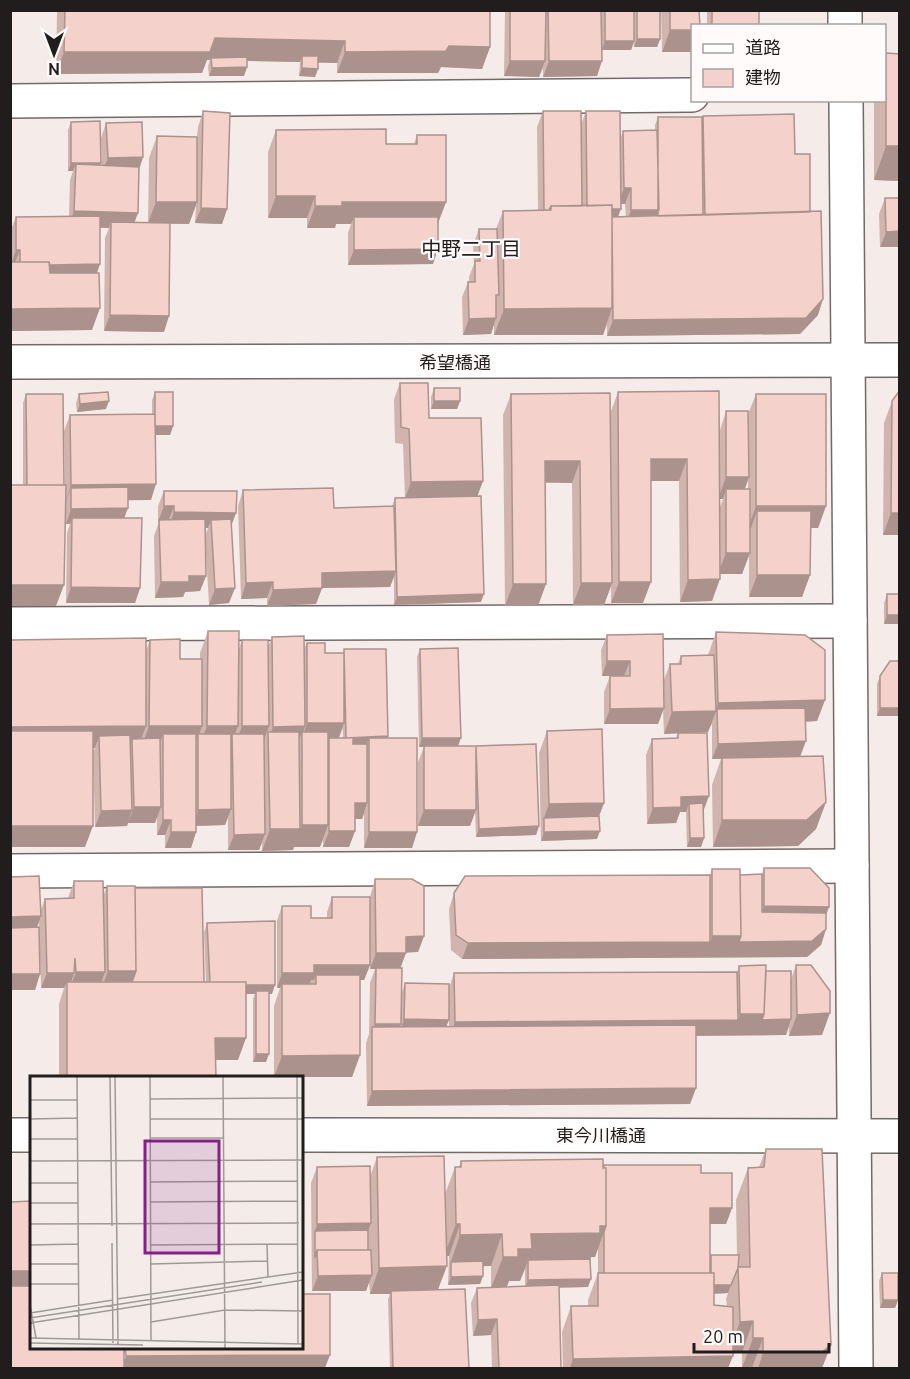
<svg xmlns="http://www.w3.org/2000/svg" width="910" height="1379" font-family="Ubuntu,'Noto Sans JP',sans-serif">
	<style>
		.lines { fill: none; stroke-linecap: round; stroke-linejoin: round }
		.street-casing { stroke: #716a67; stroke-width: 36 }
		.secondary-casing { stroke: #716a67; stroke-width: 36 }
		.street { stroke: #fff; stroke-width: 33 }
		.secondary { stroke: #fff; stroke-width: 33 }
		.wall { fill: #d2b4ae; fill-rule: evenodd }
		.shaded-wall { fill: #ab928d }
		.building { fill: #f4d1ca; stroke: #ab928d; stroke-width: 1.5 }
		.labels { text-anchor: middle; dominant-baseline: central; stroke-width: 4.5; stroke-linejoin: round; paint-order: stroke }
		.street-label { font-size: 18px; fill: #201d1c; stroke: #fefbfa }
		.neighbourhood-label { font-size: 20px; fill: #201d1c; stroke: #fefbfa }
		.inset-road { fill: none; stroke: #a09997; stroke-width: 1.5 }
		.view { fill: #861f87; fill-opacity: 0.15; stroke: #861f87; stroke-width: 3 }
		.inset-edge { fill: none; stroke: #201d1c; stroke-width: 3 }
	</style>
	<rect width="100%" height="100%" fill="#f5ece9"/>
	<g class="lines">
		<defs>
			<path id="street" d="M10 101 692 95
				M10 362 900 360
				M10 624 850 621
				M10 871 852 866
				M10 1135H32
				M302 1135 900 1136"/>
			<path id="secondary" d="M845 10V26
				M846 100 856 1368"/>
		</defs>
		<use href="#street" class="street-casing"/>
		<use href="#secondary" class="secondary-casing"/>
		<use href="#street" class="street"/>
		<use href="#secondary" class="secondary"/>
	</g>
	<path class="wall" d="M57 10H490V47L482 69 441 67 438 73H337V63H318V69L315 77 299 76 300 62 247 61V67L244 76H209L208 66 210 60H207L202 73 56 74Z
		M505 10H660V39L657 47H634V43L631 50H602L597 76 543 77V68L539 77 504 76Z
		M661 10H699L693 26 692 52H662Z
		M707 10H759V26H707Z
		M886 53 900 181 874 180V100H885V58Z
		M203 111 227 209 222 224 195 223 196 206 189 224H170L164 332 104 331 105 238 109 228H100L92 330 10 331V232L16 217H69L70 180 73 171H68V130L71 122 101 163 100 165H102L101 138 106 123 143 157 139 169 135 222H148L149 158 157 136 197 137 198 127Z
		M543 111 581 125 586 111 620 140 623 131 655 130V125L658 117 702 121 703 116 795 154 810 212 818 315 800 334 607 336V324L603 335H494V324L491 334 463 335 462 297 468 282H469V277L474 264 473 245 479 229H496L503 211 538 210 537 127ZM621 204H625L626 217H618Z
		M276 130 386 144H414L417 135 446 202 438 223 433 264 348 265V233L351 224H336L335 228H307V218H268V152Z
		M885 198H900L880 247 879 214Z
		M400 383 483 481 477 496 481 602 394 605V577L390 587 322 588 316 604 267 606V598L241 599 238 506 243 490 334 508 392 506 395 498H405L403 444 395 443 394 399Z
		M434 388 460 401 457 409H431V397Z
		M155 392 173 426 170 435H156L151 500H128L124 518 140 588 135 603H66L67 533 70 524H66V505L56 606H10L23 485V403L26 394 64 485H65L64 431 70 415H152V400Z
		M618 392 720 430 726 411 748 414 756 394 826 506 818 528H811L810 575 802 597H749V554L742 574H720L712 601 680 602 679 481H651L643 603H611V586L604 605H573L572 483H545L538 606H505L503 415 511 394 610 414ZM748 480V489H745ZM720 499H723L720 507Z
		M79 394 106 409 77 412 76 403Z
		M892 401 900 535H883L884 423Z
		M164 491 236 513 231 526 229 603 209 605 205 536 208 528H205L206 576 200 591 185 592 183 597 155 598 154 536 159 522H158V506Z
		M887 594 900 624H884V603Z
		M208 631 239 649 242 640 268 647 272 637 304 649 307 643 325 653H343L344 649 388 736V738L417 832 412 848H364V814L362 819H355V831L349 847H323V840L320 847H294L293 850 262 851V843L259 850H228V818L225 825 196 826V832L191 848H165V835H157V816L155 823 128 822 127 826 95 827 93 752 95 748H93L85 847H10L146 651 150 640 180 659H200V653ZM343 728V738H339Z
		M716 632 825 700 817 721 806 722 800 757 826 802 816 829 798 846 713 847 712 785 721 759H712V725H711L708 732 686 733 704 810V838L701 847H687L686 812H680L676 823 647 824 646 755 652 739 676 738 678 733 664 734 663 709 658 724H604V692L610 676H602L601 650 607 635 663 682 670 664H678L681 656 708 655Z
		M420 649 458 746H476L539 826 536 835 476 837 475 811 470 826H418V762L424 747H419L417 657Z
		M880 676 900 716H877V684Z
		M547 731 604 803 599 816 597 839 541 841 539 753Z
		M764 868 829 907 826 913V929L821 945 807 957 462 959 451 950 449 909 454 893 710 875 712 869 740 875 762 874Z
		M375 879 424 936 418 952H406L400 968 402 992 405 983 449 988 454 973 737 972 739 966 766 971 791 979 796 965 822 1035 789 1036V1027L786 1035 696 1036V1088L690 1104 367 1106 366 1043 369 1034 370 983 375 969H370V915V965L364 980H360V1055L352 1077H274V1006L280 988H277V921L282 906 311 918H327V912L332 897H370ZM449 1000V1027H446Z
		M74 881 103 896 107 886 135 888 204 982H206L204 932 207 923 272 994H269L266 1062H253V999L255 994H246L238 1060H216V1077H59V1004L64 988H41L39 922 37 927 40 974 35 990H10L45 899 68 898Z
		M766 1149 831 1345 822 1368H742V1353H733L728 1368H563L562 1332 571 1306H588V1300L598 1273V1248L595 1257H591L590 1261 588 1287 559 1288 561 1368H492L491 1335 473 1336 471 1303 477 1288 491 1287V1266H483V1276L480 1284 448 1285 449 1256H446L438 1290 469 1368H390L388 1299 390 1294H370L369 1281 366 1291H312L311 1183 317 1167 371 1174 377 1157 445 1194 455 1167H459L461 1161 603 1168 604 1165 701 1173 732 1208 726 1224H710V1258L711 1255H737L736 1200 748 1168 759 1167ZM525 1269V1286L507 1287 509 1281H520ZM728 1293 726 1299 727 1306 714 1305V1294Z
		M882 1273 898 1300 895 1308H880L879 1281Z"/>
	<path class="shaded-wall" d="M670 30H693L692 52H662Z
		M215 38 345 41 337 63 302 62V56L300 62 211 60V58L210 60H207Z
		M637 39H660L657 47H634Z
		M605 41H634L631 50H602Z
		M449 46 490 47 482 69 441 67 438 73H337L345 52Z
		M64 52H210L202 73 56 74Z
		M510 61H545L539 77 504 76Z
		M549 61H602L597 76 543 77Z
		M247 67 244 76H209L212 68Z
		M302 68 318 69 315 77 299 76Z
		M886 146H900V181L874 180Z
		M143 157 138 173H102L108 158Z
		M71 163H101L98 171 76 164 73 171H68Z
		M624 188H631L625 204H618Z
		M276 196H315L307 218H268Z
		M156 202H197L189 224 148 223Z
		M342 202H446L438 223 354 217 351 224H336L335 228H307L315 206Z
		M201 208 227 209 222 224 195 223Z
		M587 209H621L615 224Z
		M631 210H659L653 226H626Z
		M74 211 138 213 132 229 111 222 109 228 69 226Z
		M900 231V247H880L886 232Z
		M438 249 433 264 348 265 354 250Z
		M16 250H20L14 265H11Z
		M100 264 95 279 14 281 20 265Z
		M823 299 818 315 800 334 607 336 613 320Z
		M100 308 92 330 10 331V309Z
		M612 308 603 335H494L504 309Z
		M110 315 169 316 164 332 104 331Z
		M496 318 491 334 463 335 469 319Z
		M109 401 106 409 77 412 80 404Z
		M434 401H460L457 409H431Z
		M155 426H173L170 435H152Z
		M651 459H687L679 481H643Z
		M545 461H580L572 483 537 482Z
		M726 477H749L741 499 726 489 723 499H718Z
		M483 481 477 497 405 498 411 482Z
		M156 484 151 500 71 501V488L66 501 71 485Z
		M164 506H174L168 522H158Z
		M756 506H826L818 528H757V511L751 528H748Z
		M128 508 122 524 72 518 70 524H66L71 509Z
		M174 512 236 513 230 529 211 520 208 528H168Z
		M891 513H900V535H883Z
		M726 553H750L742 574H718Z
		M396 571 390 587 316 588 322 573Z
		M757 575H810L802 597H749Z
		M189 576H206L200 591 185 592 183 597 155 598 161 582Z
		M720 579 712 601 680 602 688 580Z
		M273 582 267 598 241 599 246 583Z
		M619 582H651L643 603H611Z
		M581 583H612L604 605H573Z
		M513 584H546L538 606H505Z
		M10 585H64L56 606H10Z
		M71 587 140 588 135 603H66Z
		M235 588 229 603 209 605 215 589Z
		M322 588 316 604 267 606 273 590Z
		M484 594 481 602 394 605 397 597Z
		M887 615H900V624H884Z
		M607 661H630L624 676H602Z
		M825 700 817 721 717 725V709L708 732 664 734 672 712 715 711 718 703Z
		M664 708 658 724H604L610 709Z
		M880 708H900V716H877Z
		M307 723H344L336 745 329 738 326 745 302 739Z
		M146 726 138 747 132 739 129 747 99 736 95 748 10 749V727Z
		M149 726H202L198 737V734L193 748 163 734 158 748H141Z
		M207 726H238L232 741V734L227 748H199Z
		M242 726H269L261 748H234Z
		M305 726 302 737V732L296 748 268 740 273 727Z
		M388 736 385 744 369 738 367 745 343 746 346 738Z
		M422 738H461L458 746 419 747Z
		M806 741 800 757 712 759 718 744Z
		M709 796 703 812 689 804 686 812H680L676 823 647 824 653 808 681 797Z
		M826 802 816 829 798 846 713 847 722 820Z
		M355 803H367L362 819H349Z
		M604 803 596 824 544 818 541 826 549 804Z
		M134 807H161L155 823H128Z
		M231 809 225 825 193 826 198 810Z
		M132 810 127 826 95 827 101 811Z
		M424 810H476L470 826H418Z
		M163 820H171L165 835H157Z
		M302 825H328L320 847H294L293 850 262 851 270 829H300Z
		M10 826H93L85 847H10Z
		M539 826 536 835 476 837 479 829Z
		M329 831H355L349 847H323Z
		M600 831 597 839 541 841 544 832Z
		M171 832H196L191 848H165Z
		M369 832H417L412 848H364Z
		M265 834 259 850H228L234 835Z
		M690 838H704L701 847H687Z
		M764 906 829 907 821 929 757 927Z
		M41 916 33 938H10V917Z
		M826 929 821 945 807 957 462 959 468 943 710 942 712 936Z
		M424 936 418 952 401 953 406 937Z
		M376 953H406L400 969H370Z
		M314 965H370L364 980H316V975L314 980H311L308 988 282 984 280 988H277L282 973Z
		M108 971H136L128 993H100Z
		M76 972H105L99 988H70Z
		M47 973H74L69 988 67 982 64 988H41Z
		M10 974H40L35 990H10Z
		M210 985H275L272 994H256V991L255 994H207Z
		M830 1013 822 1035 789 1036 797 1015Z
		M740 1014H764L791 1019 786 1035 449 1038 455 1022 738 1020Z
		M404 1019 449 1020 443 1035H399Z
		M375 1024H401L396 1039 372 1032Z
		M215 1038H246L238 1060H207Z
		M256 1054H269L266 1062H253Z
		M360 1055 352 1077H274L282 1056Z
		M696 1088 690 1104 367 1106 372 1091Z
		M710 1208H732L726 1224H705Z
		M371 1223 365 1239 315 1231 317 1224Z
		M456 1224H460L449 1256H444Z
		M600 1226H606L595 1257H591L589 1265 528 1261 520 1281H509L506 1288H491L503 1257 518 1249 531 1234Z
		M502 1234 491 1266 451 1267V1262L449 1267 460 1235Z
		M447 1266 437 1292 391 1291 390 1294H370L379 1268Z
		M10 1271H32V1286L10 1287Z
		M372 1275 366 1291H312L318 1276Z
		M483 1276 480 1284 448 1285 451 1277Z
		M591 1279 588 1287 525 1288 528 1280Z
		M711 1285H731L728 1293 708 1294Z
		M883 1300H898L895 1308H880Z
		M497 1319 491 1335 473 1336 478 1320Z
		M753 1321 742 1353H728L740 1322Z
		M753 1338H763L752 1368H742Z
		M831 1345 822 1368H758L763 1353Z
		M330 1355 325 1368H121L126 1356Z
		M733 1356 728 1368H570L573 1359Z"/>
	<path class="building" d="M65 10H490V47L449 46 446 51 345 52V41L215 38 210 52H64Z
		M510 10H546L545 61H510Z
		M548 10H601L602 61H549Z
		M605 10H634V41H605Z
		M637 10H660V39H637Z
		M670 10H699L700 26H693V30H670Z
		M712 10H759V26H712Z
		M886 53 900 54V146H886Z
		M302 56H318V69L302 68Z
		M247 57V67L212 68 211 58Z
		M203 111 230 113 227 209 201 208Z
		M543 111H581L582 206H551L549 210H544Z
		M586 111H620L621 209H612V205L587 206Z
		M794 114 795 154H810V212L705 215 703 116Z
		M658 117H702L703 215 658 216Z
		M100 121 101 163H71V122Z
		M142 122 143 157 108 158 106 123Z
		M386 129V144H417V135H446V202H342V206H315V196H276V130Z
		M657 130 659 210H631V188H624L623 131Z
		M157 136 197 137V202H156Z
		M76 164 139 167 138 213 74 211Z
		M885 198H900V231L886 232Z
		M612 205V308L504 309 503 211 551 210V206Z
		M821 211 823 299 806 318 613 320 612 217Z
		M100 216V264L50 265 49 262H20V250H16V217Z
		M354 217H438V249L354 250Z
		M111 222 170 223 169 316 110 315Z
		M479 229H497L499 295H496V318L469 319 468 282H475V261H480Z
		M10 262H49L50 273H99L100 308 10 309Z
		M400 383H428L429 418H481L483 481 411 482 409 429 401 427Z
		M434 388H460V401H434Z
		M900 390V513H891L892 401Z
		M719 391 720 579 688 580 687 459H651V582H619L618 392Z
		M108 392 109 401 80 404 79 394Z
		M155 392H173V426H155Z
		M610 393 612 583H581L580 461H545L546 584H513L511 394Z
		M26 394H63L64 485H27Z
		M756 394H826V506H756Z
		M726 411H748L749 477H726Z
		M155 414 156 484 71 485 70 415Z
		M10 485H66L64 585H10Z
		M128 487V508L71 509V488Z
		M333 488 334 508 394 506 396 571 322 573V588L273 590V582L246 583 243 490Z
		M726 489H750V553H726Z
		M164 491H237L236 513 174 512V506H164Z
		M481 496 484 594 397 597 395 498Z
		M757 511H811L810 575H757Z
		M72 518H142L140 588 71 587Z
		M205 519 206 576H189V582H161L159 520Z
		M231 519 235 588 215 589 211 520Z
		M887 594H900V615H887Z
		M208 631H239L238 726H207Z
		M716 632 805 635 825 650V700L718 703Z
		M663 634 664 708 610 709V676H630V661H607V635Z
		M304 636 305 726 273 727 272 637Z
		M146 638V726L10 727V640Z
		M180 639V659H202V726H149L150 640Z
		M242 640H268L269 726H242Z
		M307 643H325V653H344V723H307Z
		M458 648 461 738H422L420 649Z
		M344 649H386L388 736 346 738Z
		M714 655 716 711 672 712 670 664H681V656Z
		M890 661H900V708H880V676Z
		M805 708 806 741 718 744 717 709Z
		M602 729 604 803 549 804 547 731Z
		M10 731H93V826H10Z
		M268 732H299L300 829H270Z
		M302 732H328V825H302Z
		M678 733H707L709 796 681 797V807L653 808 652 739 678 738Z
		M163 734H196V832H171V820H163Z
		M198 734H231V809L198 810Z
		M232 734H264L265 834 234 835Z
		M130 735 132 810 101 811 99 736Z
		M160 738 161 807H134L132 739Z
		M329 738H353V744H367V803H355V831H329Z
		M369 738H417V832H369Z
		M536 744 539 826 479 829 476 746Z
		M424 746H476V810H424Z
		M823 756 826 802 807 820H722V758Z
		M703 803 704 838H690L689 804Z
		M599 816 600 831 544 832V818Z
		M764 868H810L829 888V907L764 906Z
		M712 869H740L741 936H712Z
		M762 874V912L826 913V929L812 941 739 942 741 936 740 875Z
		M710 875V942L468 943 456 935 454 893 465 876Z
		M39 876 41 916 10 917V877Z
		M375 879H412L424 886V936L406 937V953H376Z
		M74 881H103L105 972H76L75 958 74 973H47L45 899 74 898Z
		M107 886H135L136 971H108Z
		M135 888H202L204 982H132L136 971Z
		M332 897H370V965H314V973H282V906H311V918H332Z
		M275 921V985H246V982H210L207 923Z
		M39 927 40 974H10V928Z
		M766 965 764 1014H740L739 966Z
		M796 965H811L830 991V1013L797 1015Z
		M376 968H402L401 1024H375Z
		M766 971H791V1019L762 1020 764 1014Z
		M737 972 738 1020 455 1022 454 973Z
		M316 975H360V1055L282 1056V984H316Z
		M67 982H246V1038H215L216 1077H67Z
		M405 983 449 984V1020L404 1019Z
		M256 991H269V1054H256Z
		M696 1025V1088L372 1091V1027Z
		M766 1149H822L831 1345 821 1353H763V1338H753V1321L740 1322 738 1267H750L748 1168 764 1167Z
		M444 1156 447 1266 379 1268 377 1157Z
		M603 1159V1168H606V1226H600V1233L531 1234 532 1249H518V1257H503L502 1234 460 1235V1224H456L455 1167H461V1161Z
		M604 1165H701V1173H732V1208H710V1273H604V1232L606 1226V1168H604Z
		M370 1166 371 1223 317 1224V1167Z
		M32 1201V1271H10V1202Z
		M368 1230V1250H317L315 1258V1231Z
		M317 1250H371L372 1275 318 1276Z
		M711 1255H739L738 1268 731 1285H714V1273H711Z
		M590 1259 591 1279 528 1280V1260Z
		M483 1261V1276L451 1277V1262Z
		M598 1273H714V1305L733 1307V1356L573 1359 571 1306H598Z
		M882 1273H898V1300H883Z
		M559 1285 561 1368H499L497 1319 478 1320 477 1288Z
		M10 1286H32V1347H124V1368H10Z
		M465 1289 469 1368H393L391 1291Z
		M302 1294H330V1355L126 1356 125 1347H302Z"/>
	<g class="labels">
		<g class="street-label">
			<text x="455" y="362">希望橋通</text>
			<text x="601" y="1135">東今川橋通</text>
		</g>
		<g class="neighbourhood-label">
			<text x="471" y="248">中野二丁目</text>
		</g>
	</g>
	<g transform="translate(30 1076)">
		<rect width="273" height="273" fill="#f5ece9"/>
		<path class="inset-road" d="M47 0 49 263M80 0 82 150M85 0 88 268M120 0 121 265M193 0 195 273M267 0 268 268M120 23 273 22M0 24H47M0 43 47 42M120 43H273M120 62H194M0 63H47M0 85 273 84M120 106 267 105M0 107H47M120 126 268 125M0 127H48M0 148 269 147M82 167 83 267M237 168 238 201M0 169 48 168M121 169 268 168M0 188H48M121 188 237 185M0 208H49M87 223 273 196M0 229 6 262M0 237 83 224M0 242 232 206M121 246 195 234 273 235M0 247 273 204M0 262 273 268M0 267 113 269"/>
		<path class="view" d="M115 65H189V177H115Z"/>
		<rect width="273" height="273" class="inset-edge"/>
	</g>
	<rect width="910" height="1379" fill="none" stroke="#201d1c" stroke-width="24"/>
	<rect x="691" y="24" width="195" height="78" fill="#fefbfa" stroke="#a5a2a1" stroke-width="1.5"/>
	<rect x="703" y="44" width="30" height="9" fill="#ffffff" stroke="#a5a2a1" stroke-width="1.5"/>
	<text x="745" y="54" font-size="18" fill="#201d1c">道路</text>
	<rect x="703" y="69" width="30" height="18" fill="#f4d1ca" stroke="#a5a2a1" stroke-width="1.5"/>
	<text x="745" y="84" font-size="18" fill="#201d1c">建物</text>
	<g transform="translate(54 54) rotate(180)" stroke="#fefbfa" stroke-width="4.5" paint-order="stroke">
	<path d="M0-4.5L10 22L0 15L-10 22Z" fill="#201d1c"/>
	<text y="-9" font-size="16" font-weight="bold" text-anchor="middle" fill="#201d1c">N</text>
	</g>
	<path d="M694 1343v9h135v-9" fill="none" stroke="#201d1c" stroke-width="3"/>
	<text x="703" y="1343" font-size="18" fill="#201d1c" stroke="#fefbfa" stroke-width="4.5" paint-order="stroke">20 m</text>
</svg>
